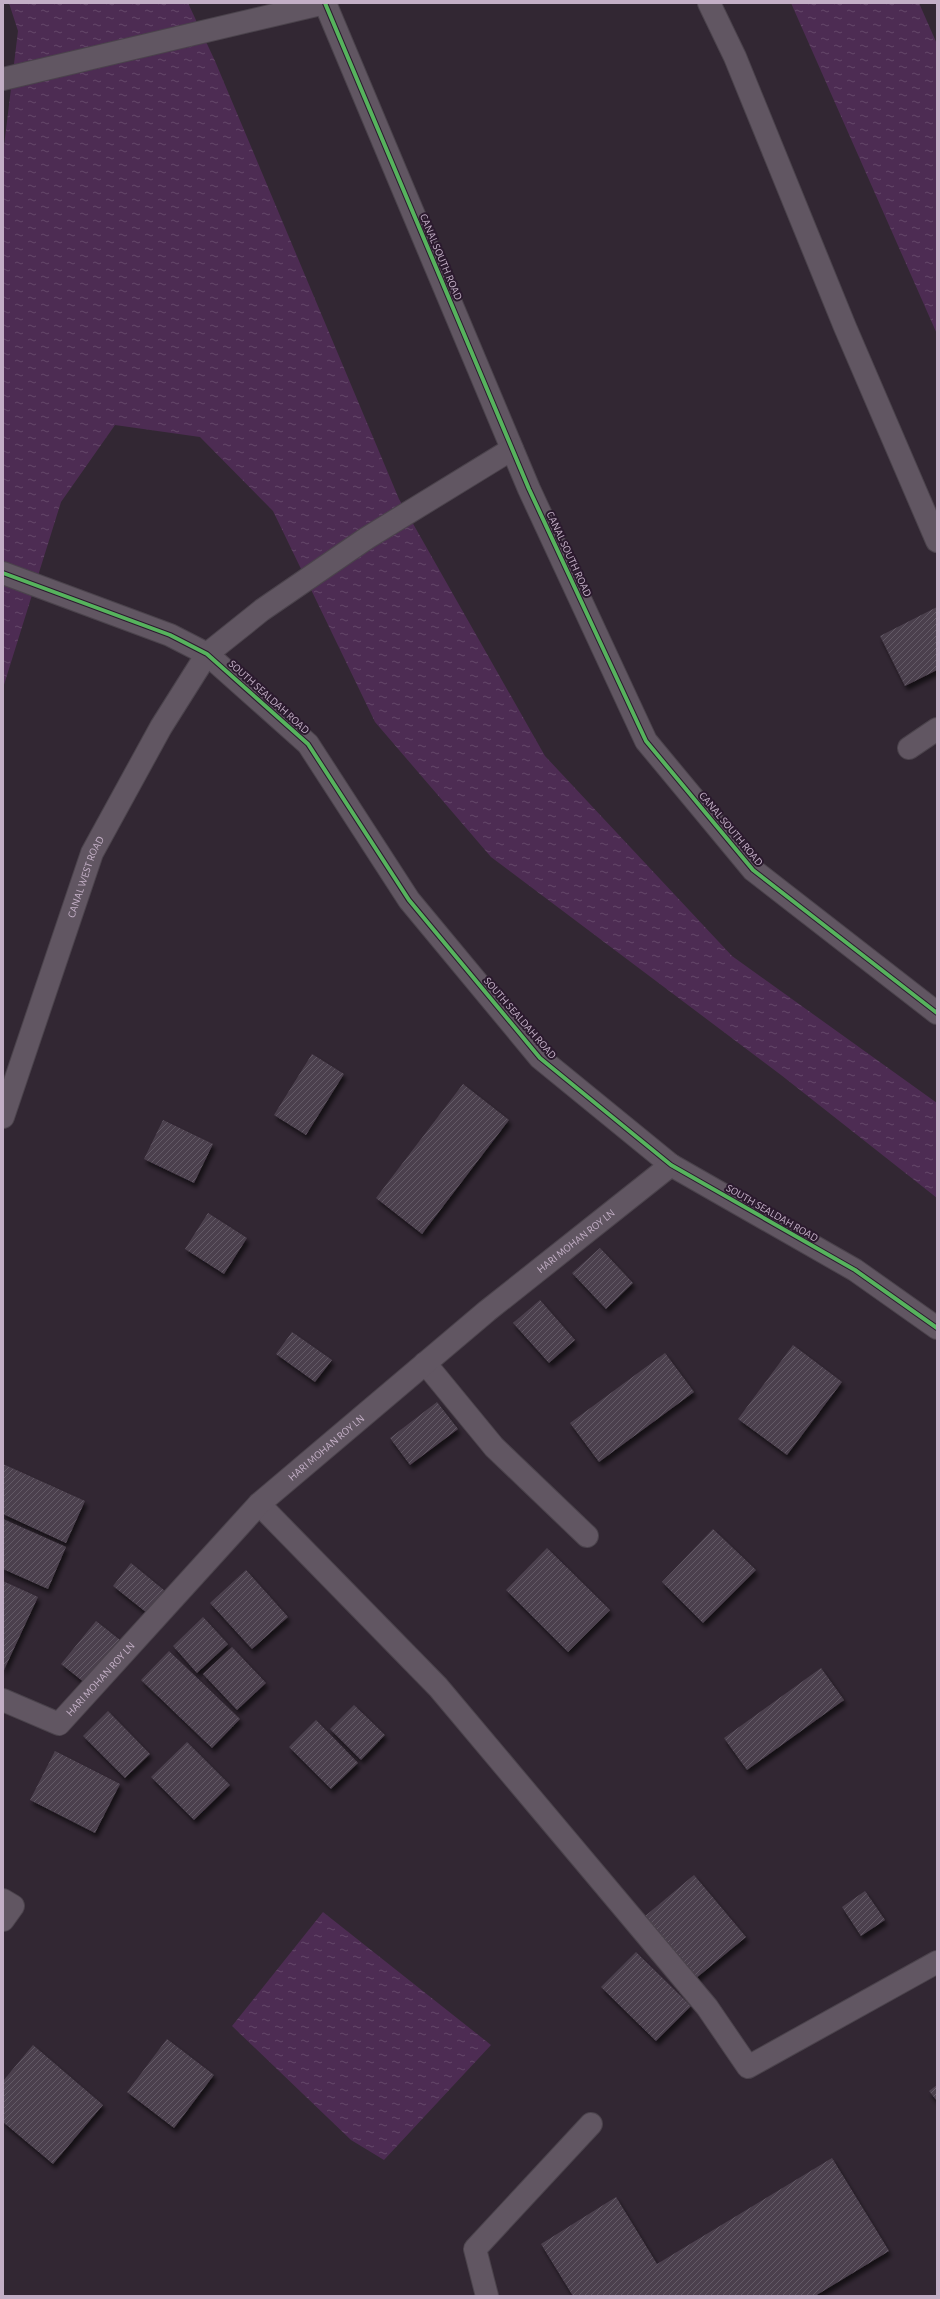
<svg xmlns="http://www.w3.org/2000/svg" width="940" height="2299" font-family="'Alegreya Sans',sans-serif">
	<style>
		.water { fill: url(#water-ripples) }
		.building { fill: url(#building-hatch); filter: url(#shadow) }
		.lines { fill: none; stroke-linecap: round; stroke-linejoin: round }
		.minor-casing { stroke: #4b434c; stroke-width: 24 }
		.minor { stroke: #615662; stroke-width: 22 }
		.cycleway-casing { stroke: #2b1a2e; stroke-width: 6 }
		.cycleway { stroke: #56b35d; stroke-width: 4 }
		.labels { text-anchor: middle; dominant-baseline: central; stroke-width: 4; stroke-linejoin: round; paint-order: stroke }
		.street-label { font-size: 11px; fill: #c3afc6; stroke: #2b1a2e }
	</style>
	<defs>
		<pattern id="water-ripples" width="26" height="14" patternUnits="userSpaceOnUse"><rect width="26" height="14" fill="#4d2c53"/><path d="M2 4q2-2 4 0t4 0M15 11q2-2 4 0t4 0" fill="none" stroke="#65486a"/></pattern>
		<pattern id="building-hatch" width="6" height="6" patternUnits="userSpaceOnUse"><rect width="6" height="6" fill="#4c414e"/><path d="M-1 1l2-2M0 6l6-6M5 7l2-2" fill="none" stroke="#645a66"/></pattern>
		<filter id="shadow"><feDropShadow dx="2.5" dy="4.5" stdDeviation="2" flood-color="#0009"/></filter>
	</defs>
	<rect width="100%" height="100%" fill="#322733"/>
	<path class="water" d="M9 3H188L215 61 399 499 545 756 732 956 937 1103V1198L781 1075 491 857 375 722 273 511 200 437 115 425 61 502 3 688V154L18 31Z
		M791 3H919L937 44V334Z
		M323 1912 491 2045 384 2160 351 2140 232 2026Z"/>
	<path class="building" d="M937 607V670L905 686 880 636Z
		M312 1054 344 1074 306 1135 274 1115Z
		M463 1084 509 1120 422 1234 376 1198Z
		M163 1120 213 1144 194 1183 144 1159Z
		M208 1213 247 1238 224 1274 185 1249Z
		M600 1248 633 1283 606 1309 572 1273Z
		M540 1300 575 1340 549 1363 513 1323Z
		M292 1332 332 1360 315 1382 276 1354Z
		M793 1345 842 1382 787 1455 738 1419Z
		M665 1353 694 1392 599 1462 570 1423Z
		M437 1402 458 1429 410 1465 390 1438Z
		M3 1464 85 1501 66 1543 3 1514Z
		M3 1519 66 1547 48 1589 3 1569Z
		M713 1529 756 1570 703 1623 662 1582Z
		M547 1548 610 1610 568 1652 506 1590Z
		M131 1563 165 1591 147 1613 113 1586Z
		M246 1570 288 1617 252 1649 210 1603Z
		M3 1581 38 1597 3 1672Z
		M203 1617 228 1644 197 1673 173 1646Z
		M96 1621 120 1640 85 1683 61 1664Z
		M232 1647 266 1683 237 1710 203 1674Z
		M169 1651 240 1719 212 1748 141 1680Z
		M821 1668 844 1700 747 1770 724 1738Z
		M354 1705 385 1735 361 1760 330 1729Z
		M108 1711 150 1754 125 1778 83 1736Z
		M316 1720 358 1763 331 1789 289 1747Z
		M187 1742 230 1785 194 1820 151 1777Z
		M55 1751 120 1784 95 1833 30 1800Z
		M694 1875 746 1937 695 1979 644 1917Z
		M865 1891 885 1920 861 1936 842 1907Z
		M636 1952 691 2006 656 2041 601 1987Z
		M167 2039 214 2075 174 2128 127 2092Z
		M33 2045 103 2105 53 2164 3 2122V2081Z
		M937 2085V2101L929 2091Z
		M832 2158 889 2251 815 2296H573L541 2244 616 2197 657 2264Z"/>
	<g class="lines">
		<defs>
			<g id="minor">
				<path d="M325 3 529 489 646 741 753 870 937 1013"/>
				<path d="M709 3 735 57 845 327 937 541"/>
				<path d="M3 79 325 3"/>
				<path d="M3 573 170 635 207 654 308 744 409 900 540 1058 671 1165 855 1270 937 1328"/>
				<path d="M909 748 937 729"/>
				<path id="s1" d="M3 1117 92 853 161 727 207 654 262 610 367 538 512 449"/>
				<path d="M425 1363 494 1447 587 1536"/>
				<path d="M259 1504 438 1687 707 2007 748 2067 937 1962"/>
				<path id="s2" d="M3 1700 59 1724 259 1504 487 1311 671 1165"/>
				<path d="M3 1900 13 1906 3 1920"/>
				<path d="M487 2296 475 2249 591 2124"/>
			</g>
		</defs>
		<use href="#minor" class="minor-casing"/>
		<use href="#minor" class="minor"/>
		<defs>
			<path id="cycleway" d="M325 3 529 489 646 741 753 870 937 1013
				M3 573 170 635 207 654 308 744 409 900 540 1058 671 1165 855 1270 937 1328"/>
		</defs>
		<use href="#cycleway" class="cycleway-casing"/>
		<use href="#cycleway" class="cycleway"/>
	</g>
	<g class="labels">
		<g class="street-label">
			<text transform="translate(441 257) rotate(67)">CANAL SOUTH ROAD</text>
			<text transform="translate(569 554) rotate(65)">CANAL SOUTH ROAD</text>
			<text transform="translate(269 697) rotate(42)">SOUTH SEALDAH ROAD</text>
			<text transform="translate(731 829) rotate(50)">CANAL SOUTH ROAD</text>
			<text stroke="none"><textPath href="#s1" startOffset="254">CANAL WEST ROAD</textPath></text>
			<text transform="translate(520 1018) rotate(49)">SOUTH SEALDAH ROAD</text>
			<text transform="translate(772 1213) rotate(30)">SOUTH SEALDAH ROAD</text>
			<text stroke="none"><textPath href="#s2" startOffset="770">HARI MOHAN ROY LN</textPath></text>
			<text stroke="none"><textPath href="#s2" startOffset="446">HARI MOHAN ROY LN</textPath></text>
			<text stroke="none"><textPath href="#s2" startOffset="122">HARI MOHAN ROY LN</textPath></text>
		</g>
	</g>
	<rect width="940" height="2299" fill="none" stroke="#c3afc6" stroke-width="8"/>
</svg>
